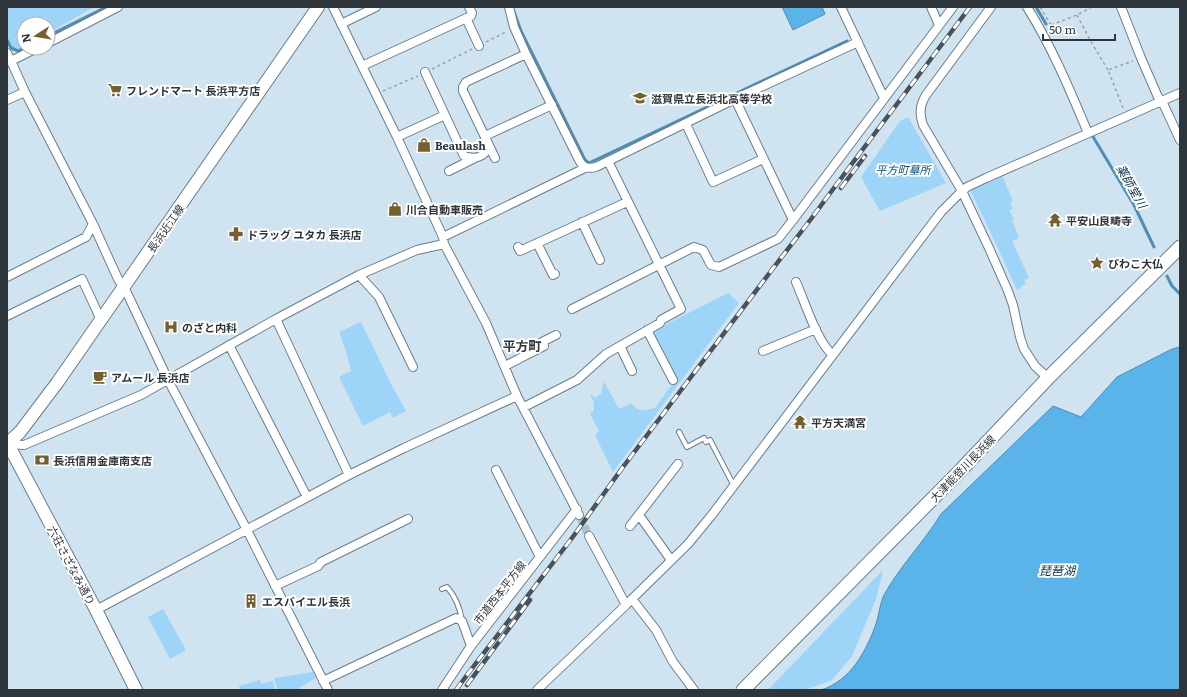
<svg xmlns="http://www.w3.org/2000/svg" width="1187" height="697" font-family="Literata,'Noto Sans JP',serif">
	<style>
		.green { fill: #9dd4f8 }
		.water { fill: #5ab4ea; stroke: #4d8eb6 }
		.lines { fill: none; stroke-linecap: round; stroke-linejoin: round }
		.stream { stroke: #4d8eb6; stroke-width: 3 }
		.street-tunnel { stroke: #afc0cc; stroke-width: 8; stroke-dasharray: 8 4; stroke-linecap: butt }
		.lane-casing { stroke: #6b7d8a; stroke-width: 6 }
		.street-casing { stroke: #6b7d8a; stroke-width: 10 }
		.secondary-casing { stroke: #6b7d8a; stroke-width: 14 }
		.primary-casing { stroke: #6b7d8a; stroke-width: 15 }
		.path { stroke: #94a3ae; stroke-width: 1.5; stroke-dasharray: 3 3; stroke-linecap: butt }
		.lane { stroke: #fff; stroke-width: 4 }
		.street { stroke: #fff; stroke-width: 8 }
		.secondary { stroke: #fff; stroke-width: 12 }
		.primary { stroke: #fff; stroke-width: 13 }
		.rail-casing { stroke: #49525a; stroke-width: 4.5 }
		.rail { stroke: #fff; stroke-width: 3; stroke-dasharray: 9; stroke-linecap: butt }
		.labels { text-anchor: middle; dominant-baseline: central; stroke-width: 4; stroke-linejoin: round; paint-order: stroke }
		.poi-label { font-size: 11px; font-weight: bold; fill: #2e353b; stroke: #fff; text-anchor: start }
		.park-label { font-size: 11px; font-style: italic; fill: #065073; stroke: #fff }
		.street-label { font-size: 11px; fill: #2e353b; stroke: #fff }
		.water-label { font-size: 12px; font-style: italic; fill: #072f45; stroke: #fff }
		.quarter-label { font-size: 13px; font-weight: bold; fill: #2e353b; stroke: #fff }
	</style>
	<rect width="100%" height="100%" fill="#cfe3f0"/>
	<path class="green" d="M7 7H94L48 33V24H24V47L18 50 12 48 7 38Z
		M908 117 946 183 880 211 861 177 900 121Z
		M1002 175 1013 201 1010 202 1013 209 1009 210 1014 219 1012 220 1019 238 1012 241 1029 278 1024 280 1026 284 1021 286V288L1017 290 997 246 971 192 974 187Z
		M728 293 739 303 613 472 595 435 599 431 590 414 594 410V402L590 396 592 395 595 398 601 394 604 382 619 409 632 403C638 414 645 410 655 408L676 379 653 331Z
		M361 322 391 384 406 411 393 418 390 412 363 426 339 377 351 371 346 351 339 332Z
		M883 570 876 599 852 656 832 680 805 690H768Z
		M163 609 186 650 170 659 148 617Z
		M313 672 316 678 296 690H277L274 678Z
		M260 680 261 684 273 681 275 690H236L240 689 239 686Z"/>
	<path class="water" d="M782 7H822L825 14 793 30Z
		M1180 347V690H821C850 681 866 652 876 624 879 615 880 603 884 595 900 566 924 542 941 514L1053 406 1081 417 1117 377 1172 349Z"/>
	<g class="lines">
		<path class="stream" d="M1036 7 1046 24
			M513 9 521 31 585 160 589 163 847 41
			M48 36 106 7
			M7 40 11 48 18 51 24 48
			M1092 135 1134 205 1154 247
			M1167 276 1172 286 1180 294"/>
		<path class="street-tunnel" d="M579 515 589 536"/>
		<defs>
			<path id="lane" d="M679 432 687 447 704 438 706 442 710 440 734 486
				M442 589 447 587C456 597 460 607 462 621"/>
			<path id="street" d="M333 7 397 137 443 237 444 244 486 323 517 396 579 515
				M509 7 514 27 526 54 579 160C583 168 588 169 596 167L735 99 793 220 953 7
				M841 7 884 98
				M931 7 939 25
				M991 7 926 95C920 105 919 113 923 125L962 191 989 248 1008 291 1013 305 1020 337 1024 349 1035 366 1048 378
				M1027 7C1052 47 1070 90 1088 133
				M1121 7 1141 58 1158 97 1162 101 1180 140
				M466 18 479 46
				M341 24 376 7
				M48 43 118 7
				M37 48 11 61 25 92 93 224
				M7 53 11 61
				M362 66 471 16 472 13 469 7
				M425 72 464 156C475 160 485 157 489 146
				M735 99 858 42
				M7 100 25 92
				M686 124 713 182 763 159
				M485 136 552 105
				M397 137 445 115
				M495 158 463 91V87L466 82 526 54
				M449 171 475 158
				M582 222 600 260
				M443 237 585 168
				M537 243 553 275 555 274
				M518 247 520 251 627 202
				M359 275 379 297 413 367
				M7 277 86 237 93 224 118 279 127 293 168 380 247 530 328 690
				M796 282C805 302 817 342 833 355
				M572 309 694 247 703 250 711 265 719 267 778 239 793 220
				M7 316 82 279 101 320
				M276 319 349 475
				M647 330 673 380
				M229 345 307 497
				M620 346 632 371
				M763 351 816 329
				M505 366 544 346 542 342 556 335
				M524 407 577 380 606 354 660 323 661 320 681 309 608 161
				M7 442 8 444 24 445 141 395 276 319 359 275 417 250 444 244
				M496 470 540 557
				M639 515 671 560
				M630 526 678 464
				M589 536 626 605
				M275 586 318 566 321 562 408 519
				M632 599 656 630 673 662 694 690
				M96 610 349 475 404 448 517 396
				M323 681 456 618 462 621 471 646
				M442 690 471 646 577 509
				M537 690 626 605 632 599 688 544 711 516 941 212 958 195 967 187 986 178 1180 93"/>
			<path id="secondary" d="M7 444 20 432 57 383 318 7
				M8 444 96 610 136 690"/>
			<path id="primary" d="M743 690 959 472 1048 378 1180 247"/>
		</defs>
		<use href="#lane" class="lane-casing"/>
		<use href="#street" class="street-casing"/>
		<use href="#secondary" class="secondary-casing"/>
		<use href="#primary" class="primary-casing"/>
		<path class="path" d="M1040 7 1051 25
			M1077 15 1090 40 1108 70
			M1051 25 1077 15 1092 7
			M486 42 506 32
			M432 69 472 49
			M383 91 418 76
			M1123 108 1108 70 1133 61"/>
		<use href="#lane" class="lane"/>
		<use href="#street" class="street"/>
		<use href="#secondary" class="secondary"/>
		<use href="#primary" class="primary"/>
		<defs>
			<path id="rail" d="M841 188 865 156
				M467 685 530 600
				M456 690 470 671 572 538 623 467 771 271 811 219 851 165 970 7"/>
		</defs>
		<use href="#rail" class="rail-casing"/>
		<use href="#rail" class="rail"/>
	</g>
	<defs>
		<symbol id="supermarket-bare" viewBox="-9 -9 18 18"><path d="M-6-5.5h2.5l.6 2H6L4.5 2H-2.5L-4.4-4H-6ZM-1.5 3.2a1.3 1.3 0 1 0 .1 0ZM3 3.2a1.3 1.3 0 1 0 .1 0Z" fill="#74602f" stroke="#fff" stroke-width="2.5" paint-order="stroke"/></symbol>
		<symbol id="school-bare" viewBox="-9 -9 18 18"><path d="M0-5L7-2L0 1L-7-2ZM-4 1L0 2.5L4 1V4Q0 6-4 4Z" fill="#74602f" stroke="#fff" stroke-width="2.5" paint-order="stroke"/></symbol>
		<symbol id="shop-bare" viewBox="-9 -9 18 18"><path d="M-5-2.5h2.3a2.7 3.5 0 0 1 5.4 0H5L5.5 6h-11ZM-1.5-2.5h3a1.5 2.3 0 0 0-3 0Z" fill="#74602f" stroke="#fff" stroke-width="2.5" paint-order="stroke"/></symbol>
		<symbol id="temple-bare" viewBox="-9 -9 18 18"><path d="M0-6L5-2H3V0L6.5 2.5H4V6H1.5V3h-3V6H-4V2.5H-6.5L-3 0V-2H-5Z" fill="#74602f" stroke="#fff" stroke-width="2.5" paint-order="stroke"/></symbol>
		<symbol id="pharmacy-bare" viewBox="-9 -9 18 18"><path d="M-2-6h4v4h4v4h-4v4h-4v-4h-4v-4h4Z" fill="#74602f" stroke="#fff" stroke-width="2.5" paint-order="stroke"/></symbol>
		<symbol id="sight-bare" viewBox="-9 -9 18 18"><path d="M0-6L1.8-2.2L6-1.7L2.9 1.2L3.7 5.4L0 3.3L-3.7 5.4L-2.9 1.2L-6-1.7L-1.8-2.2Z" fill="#74602f" stroke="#fff" stroke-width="2.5" paint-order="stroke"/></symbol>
		<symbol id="hospital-bare" viewBox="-9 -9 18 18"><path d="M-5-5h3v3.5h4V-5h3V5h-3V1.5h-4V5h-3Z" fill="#74602f" stroke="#fff" stroke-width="2.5" paint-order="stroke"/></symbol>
		<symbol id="cafe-bare" viewBox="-9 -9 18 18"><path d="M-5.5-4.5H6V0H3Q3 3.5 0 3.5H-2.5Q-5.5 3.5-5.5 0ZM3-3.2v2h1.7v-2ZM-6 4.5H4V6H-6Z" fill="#74602f" stroke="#fff" stroke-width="2.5" paint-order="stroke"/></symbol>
		<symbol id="bank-bare" viewBox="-9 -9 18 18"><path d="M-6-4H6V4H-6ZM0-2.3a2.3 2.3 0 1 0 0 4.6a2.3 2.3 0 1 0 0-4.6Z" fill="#74602f" stroke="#fff" stroke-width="2.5" paint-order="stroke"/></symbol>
		<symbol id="building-bare" viewBox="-9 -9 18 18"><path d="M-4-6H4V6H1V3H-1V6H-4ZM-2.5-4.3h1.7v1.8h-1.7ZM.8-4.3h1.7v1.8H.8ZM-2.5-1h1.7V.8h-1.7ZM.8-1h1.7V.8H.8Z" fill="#74602f" stroke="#fff" stroke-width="2.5" paint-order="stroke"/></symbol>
	</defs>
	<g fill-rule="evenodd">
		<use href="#supermarket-bare" x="105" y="80" width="20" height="20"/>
		<use href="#school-bare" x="630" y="88" width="20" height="20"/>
		<use href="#shop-bare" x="414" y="135" width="20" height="20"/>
		<use href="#shop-bare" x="385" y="199" width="20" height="20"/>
		<use href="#temple-bare" x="1045" y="210" width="20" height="20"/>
		<use href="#pharmacy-bare" x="226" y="224" width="20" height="20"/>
		<use href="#sight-bare" x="1087" y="253" width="20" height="20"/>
		<use href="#hospital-bare" x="161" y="317" width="20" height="20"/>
		<use href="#cafe-bare" x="90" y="367" width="20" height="20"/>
		<use href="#temple-bare" x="790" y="412" width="20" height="20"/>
		<use href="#bank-bare" x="32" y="450" width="20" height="20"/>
		<use href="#building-bare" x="241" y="591" width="20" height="20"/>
	</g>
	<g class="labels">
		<g class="poi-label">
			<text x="126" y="90">フレンドマート 長浜平方店</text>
			<text x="651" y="98">滋賀県立長浜北高等学校</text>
			<text x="435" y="145">Beaulash</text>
			<text x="406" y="209">川合自動車販売</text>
			<text x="1066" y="220">平安山良畴寺</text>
			<text x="247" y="234">ドラッグ ユタカ 長浜店</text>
			<text x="1108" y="263">びわこ大仏</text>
			<text x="182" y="327">のざと内科</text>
			<text x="111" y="377">アムール 長浜店</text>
			<text x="811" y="422">平方天満宮</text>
			<text x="53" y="460">長浜信用金庫南支店</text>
			<text x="262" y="601">エスバイエル長浜</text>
		</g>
		<g class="park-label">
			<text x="903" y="169">平方町墓所</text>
		</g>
		<g class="street-label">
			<text transform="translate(165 228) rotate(-55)">長浜近江線</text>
			<text transform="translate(962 468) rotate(-46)">大津能登川長浜線</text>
			<text transform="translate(72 565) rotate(62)">六荘さざなみ通り</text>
			<text transform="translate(499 592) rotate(-52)">市道西本平方線</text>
		</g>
		<g class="water-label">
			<text transform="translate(1132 186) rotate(60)">薬師堂川</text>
			<text x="1057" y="570">琵琶湖</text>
		</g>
		<g class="quarter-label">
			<text x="522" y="345">平方町</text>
		</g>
	</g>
	<rect width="1187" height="697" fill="none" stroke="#2e353b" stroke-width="16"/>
	<g transform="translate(36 36) rotate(258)"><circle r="19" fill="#ffffff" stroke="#abaeb1"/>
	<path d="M0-3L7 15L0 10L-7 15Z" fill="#74602f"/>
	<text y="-6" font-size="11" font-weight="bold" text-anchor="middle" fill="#2e353b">N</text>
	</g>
	<path d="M1043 34v6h72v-6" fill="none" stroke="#2e353b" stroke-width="2"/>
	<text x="1049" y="34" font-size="12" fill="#2e353b" stroke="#ffffff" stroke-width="3" paint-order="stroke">50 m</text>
</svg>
